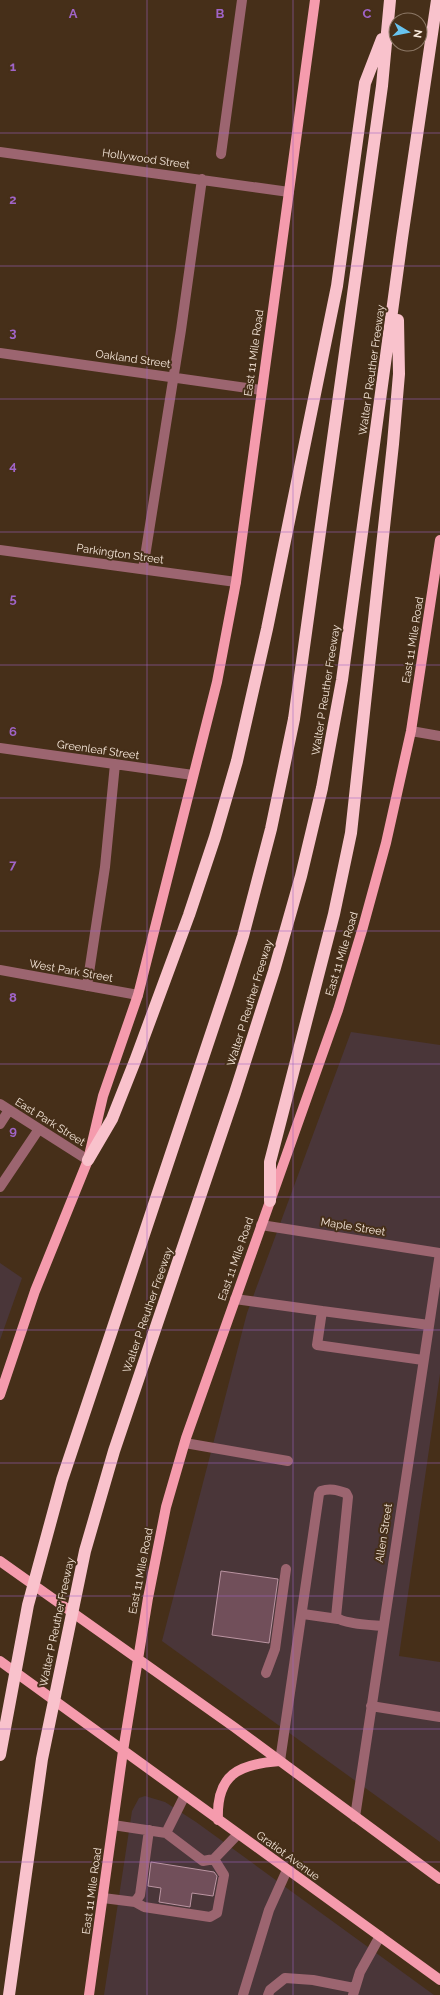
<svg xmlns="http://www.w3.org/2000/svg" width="440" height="1995" font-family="Raleway,sans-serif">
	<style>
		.commercial { fill: #4a3639 }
		.building { fill: #714f5a; stroke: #bb95a2 }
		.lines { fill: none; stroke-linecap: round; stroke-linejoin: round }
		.minor { stroke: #9c6570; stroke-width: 10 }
		.major { stroke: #f59bad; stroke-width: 10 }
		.highway { stroke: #f9c2cc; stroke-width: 12 }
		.grid { fill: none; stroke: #a064c7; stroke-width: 1; stroke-opacity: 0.55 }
		.labels { text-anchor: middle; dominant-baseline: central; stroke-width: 4; stroke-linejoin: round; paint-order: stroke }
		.street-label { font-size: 11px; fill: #f7e8db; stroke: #462f19 }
		.grid-label { font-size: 13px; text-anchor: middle; font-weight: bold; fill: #a064c7; stroke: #462f19; stroke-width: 4; stroke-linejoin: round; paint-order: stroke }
	</style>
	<rect width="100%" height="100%" fill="#462f19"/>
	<path class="commercial" d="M351 1032 440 1045V1374L399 1656 440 1662V1842L162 1641 247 1313Z
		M0 1263 22 1278 0 1340Z
		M145 1796 165 1802 196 1822 434 1995H104L132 1811 139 1798Z"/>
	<path class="building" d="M221 1571 278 1579 269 1643 212 1635Z
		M151 1862 214 1872 217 1876 213 1896 192 1893 190 1907 159 1902 161 1888 148 1886Z"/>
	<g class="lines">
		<path class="minor" d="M0 152 289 192
			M221 154 242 0
			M0 353 261 390
			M0 550 236 582
			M143 569 181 330 202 179
			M411 731 440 736
			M0 748 193 775
			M0 970 138 995
			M87 986 105 867 115 764
			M0 1104 88 1160
			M0 1124 9 1110
			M0 1187 39 1129
			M261 1225 440 1253
			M235 1299 322 1311
			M423 1360 317 1345 322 1311 429 1325
			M185 1443 288 1461
			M303 1614 338 1619
			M266 1673 275 1649 286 1569
			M371 1706 440 1717
			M280 1761 319 1494 321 1491C330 1488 337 1490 346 1493L348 1497 336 1617C343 1624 372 1625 382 1626
			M355 1817 440 1253
			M113 1825 166 1833 203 1861 214 1859 238 1834
			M166 1833 185 1795
			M103 1898 135 1902 140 1895 149 1830
			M135 1902 144 1907 210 1917 217 1913 224 1875 214 1859
			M243 1995 269 1910 287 1870
			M268 1995 270 1990 285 1978 313 1980 354 1988
			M353 1995 360 1972 380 1936"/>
		<path class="major" d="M0 1395 35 1291 88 1160 103 1096 138 995 217 682 236 582 315 0
			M0 1561 234 1727 440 1879
			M0 1661 440 1980
			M218 1820C216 1774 239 1764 280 1761
			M89 1995 123 1751 148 1598 166 1507 186 1438 338 1010 363 927 386 843 411 731 440 540"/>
		<path class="highway" d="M88 1160 112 1119 135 1061 189 915 215 837 237 761 267 629 337 286 365 83 382 39
			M270 1201V1162L334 914 351 833 393 444 399 374 398 320
			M0 1755 28 1605 62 1480 228 983 243 936 271 829 294 719 382 86 390 0
			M9 1995 42 1759 85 1551 114 1451 235 1093 274 971 301 876 322 788 342 680 402 238 437 0"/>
	</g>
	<path class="grid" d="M147 0V1995M293 0V1995M0 133H440M0 266H440M0 399H440M0 532H440M0 665H440M0 798H440M0 931H440M0 1064H440M0 1197H440M0 1330H440M0 1463H440M0 1596H440M0 1729H440M0 1862H440"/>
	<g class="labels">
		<g class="street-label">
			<text transform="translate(146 159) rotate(8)">Hollywood Street</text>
			<text transform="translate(254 353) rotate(-82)">East 11 Mile Road</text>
			<text transform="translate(133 359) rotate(8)">Oakland Street</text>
			<text transform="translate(372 370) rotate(-82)">Walter P Reuther Freeway</text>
			<text transform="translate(120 554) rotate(8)">Parkington Street</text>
			<text transform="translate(413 640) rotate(-81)">East 11 Mile Road</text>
			<text transform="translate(326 690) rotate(-81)">Walter P Reuther Freeway</text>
			<text transform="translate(98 750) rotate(8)">Greenleaf Street</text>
			<text transform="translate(342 954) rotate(-73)">East 11 Mile Road</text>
			<text transform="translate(71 971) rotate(10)">West Park Street</text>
			<text transform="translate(250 1003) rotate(-73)">Walter P Reuther Freeway</text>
			<text transform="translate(50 1122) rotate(32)">East Park Street</text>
			<text transform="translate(353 1227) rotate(9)">Maple Street</text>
			<text transform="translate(236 1259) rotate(-71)">East 11 Mile Road</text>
			<text transform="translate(148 1310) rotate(-71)">Walter P Reuther Freeway</text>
			<text transform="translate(384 1533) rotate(-81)">Allen Street</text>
			<text transform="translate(141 1571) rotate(-79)">East 11 Mile Road</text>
			<text transform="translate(57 1622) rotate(-78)">Walter P Reuther Freeway</text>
			<text transform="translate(288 1856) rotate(36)">Gratiot Avenue</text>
			<text transform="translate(92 1891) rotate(-82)">East 11 Mile Road</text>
		</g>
	</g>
	<g class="grid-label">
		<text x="73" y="18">A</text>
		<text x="220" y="18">B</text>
		<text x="367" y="18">C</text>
		<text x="13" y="71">1</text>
		<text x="13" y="204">2</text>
		<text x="13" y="337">3</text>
		<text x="13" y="470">4</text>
		<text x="13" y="603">5</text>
		<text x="13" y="736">6</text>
		<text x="13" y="869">7</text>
		<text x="13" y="1002">8</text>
		<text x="13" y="1135">9</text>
	</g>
	<g transform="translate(408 32) rotate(100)"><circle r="19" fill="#462f19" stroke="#8d7967"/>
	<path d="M0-3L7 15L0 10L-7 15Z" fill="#68c4f0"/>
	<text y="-6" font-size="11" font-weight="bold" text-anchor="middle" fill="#f7e8db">N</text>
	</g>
</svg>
